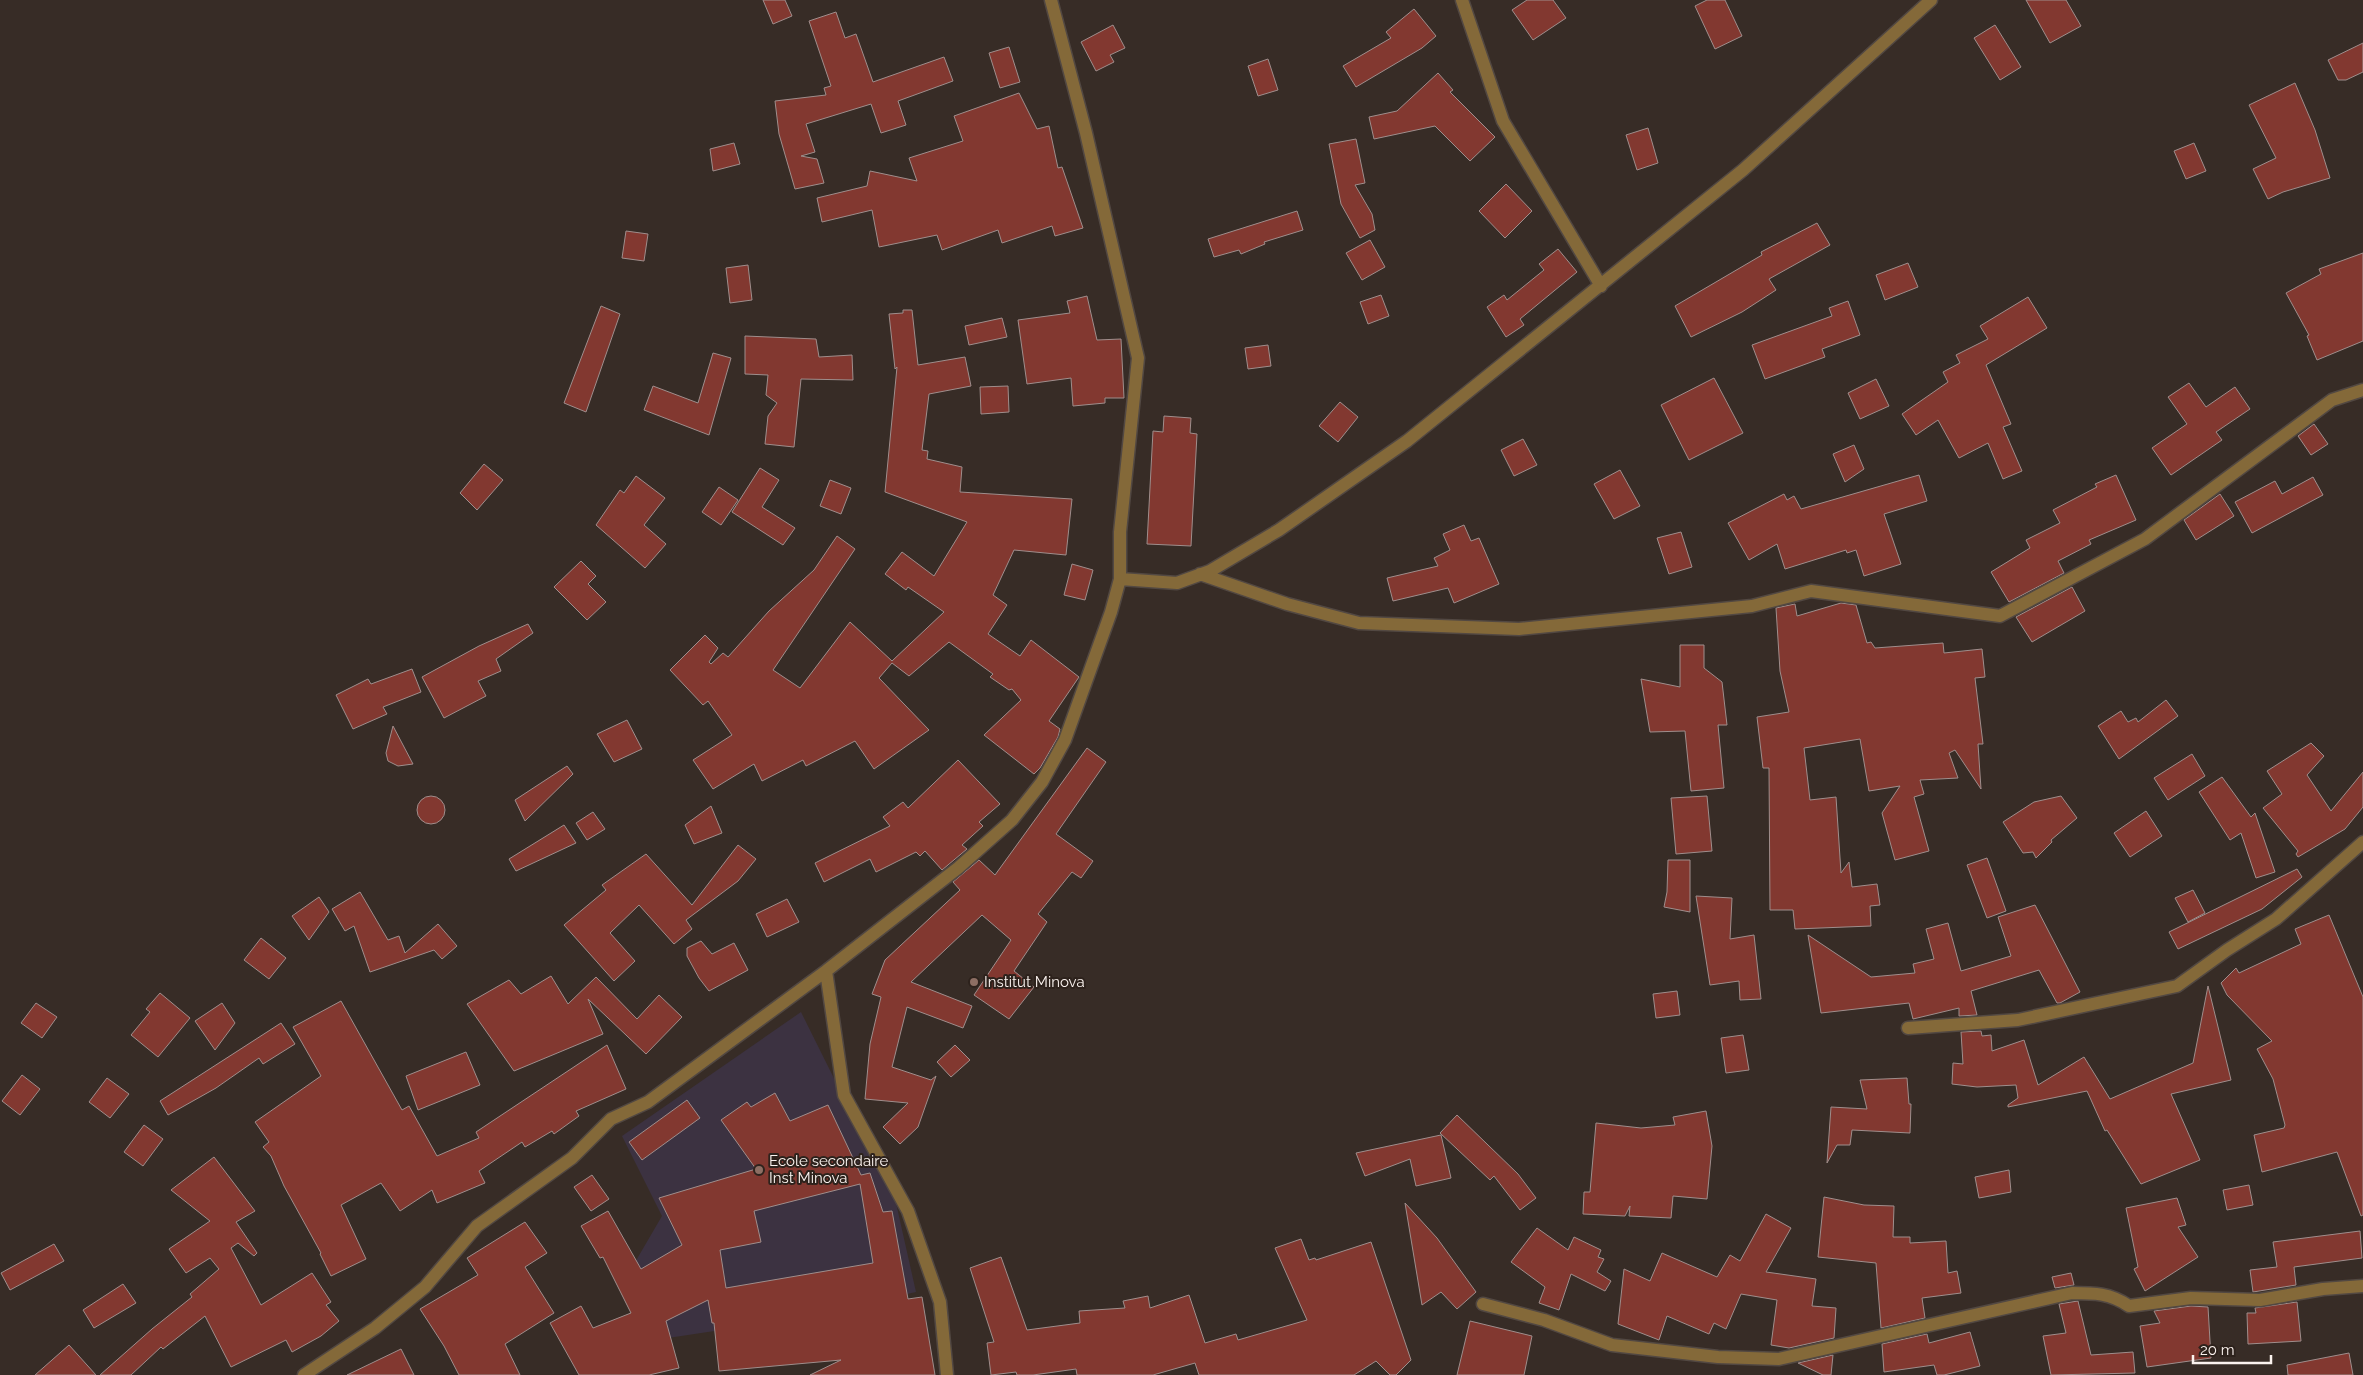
<svg xmlns="http://www.w3.org/2000/svg" width="2363" height="1375" font-family="Raleway,sans-serif">
	<style>
		.commercial { fill: #3c3241 }
		.building { fill: #823830; stroke: #9f8e8c; fill-rule: evenodd }
		.lines { fill: none; stroke-linecap: round; stroke-linejoin: round }
		.minor-casing { stroke: #524842; stroke-width: 15 }
		.minor { stroke: #846939; stroke-width: 12 }
		.education-dot { fill: #8d6e63; stroke: #2d221c; stroke-width: 2 }
		.labels { text-anchor: middle; dominant-baseline: central; stroke-width: 4; stroke-linejoin: round; paint-order: stroke }
		.poi-label { font-size: 15px; fill: #fbf3ef; stroke: #2d221c; text-anchor: start }
	</style>
	<rect width="100%" height="100%" fill="#372c26"/>
	<path class="commercial" d="M801 1012 896 1203 916 1292 806 1317 668 1338 634 1264 662 1216 622 1136Z"/>
	<path class="building" d="M763 0H785L792 16 773 24Z
		M1527 0H1553L1566 18 1533 40 1512 10Z
		M1707 0H1725L1742 36 1715 49 1695 6Z
		M2026 0H2066L2081 26 2050 43Z
		M1414 9 1436 36 1422 48 1356 87 1343 66 1391 38 1386 32Z
		M836 12 845 38 856 34 873 82 944 57 953 81 898 101 906 125 881 133 871 104 806 124 815 152 801 156 817 159 824 183 795 189 779 134 775 101 826 95 824 88 831 86 809 21Z
		M1113 25 1125 48 1110 55 1114 62 1096 71 1081 42Z
		M1995 25 2021 67 2000 80 1974 38Z
		M2363 43V72L2346 80H2338L2328 60Z
		M1009 47 1020 82 1000 88 989 53Z
		M1268 59 1278 90 1258 96 1248 66Z
		M1438 73 1453 90 1450 92 1495 137 1470 161 1435 126 1374 139 1369 117 1397 111Z
		M2295 83 2315 130 2330 178 2283 192 2268 199 2253 169 2276 158 2249 105Z
		M1019 93 1037 129 1049 126 1058 168 1062 167 1083 228 1055 236 1052 226 1002 243 998 230 942 250 937 235 879 247 872 210 822 222 817 198 867 186 870 171 917 181 909 158 963 141 954 116Z
		M1648 128 1658 163 1637 170 1626 135Z
		M1356 139 1365 183 1355 185 1372 214 1375 230 1360 238 1341 204 1329 144Z
		M734 143 740 164 713 171 710 149Z
		M2194 143 2206 171 2186 179 2174 151Z
		M1506 184 1532 211 1505 238 1479 211Z
		M1297 211 1303 230 1264 242 1265 244 1241 254 1239 250 1214 257 1208 239Z
		M1817 223 1830 245 1769 279 1776 290 1742 312 1691 337 1675 306 1762 255 1761 252Z
		M626 231 648 234 644 261 622 258Z
		M1370 240 1385 267 1362 280 1346 253Z
		M1558 249 1577 272 1520 319 1524 325 1506 337 1487 307 1504 295 1507 300 1544 270 1539 264Z
		M2363 253V341L2317 360 2307 336 2309 335 2286 293 2321 274 2319 269Z
		M1908 263 1918 287 1885 300 1876 275Z
		M748 265 752 300 730 303 726 268Z
		M1381 295 1389 316 1368 324 1360 302Z
		M1087 296 1097 340 1121 339 1124 398H1105V403L1073 406 1071 378 1027 384 1018 320 1070 313 1067 301Z
		M2028 297 2047 328 1986 365 2011 424 2003 427 2022 471 2003 479 1988 443 1959 458 1938 420 1916 435 1902 414 1948 382 1943 372 1960 363 1956 355 1988 339 1980 326Z
		M1848 301 1860 335 1822 349 1825 357 1765 379 1752 345 1832 316 1829 308Z
		M601 306 620 314 586 412 564 403Z
		M903 310H912L918 365 965 357 971 386 929 394 922 450 928 451 927 459 962 467 960 492 1072 499 1066 555 1014 550 993 595 1007 605 988 634 1020 656 1031 640 1079 677 1049 721 1060 729 1058 737 1040 768 1034 774 984 735 1021 700 1012 689 1009 690 990 677 993 674 949 642 909 676 892 663 879 678 929 730 874 769 855 741 806 766 803 760 762 781 754 764 713 789 693 760 732 735 708 701 703 705 670 670 705 635 718 648 709 662 711 664 723 653 728 657 769 611 814 570 837 536 855 549 773 670 800 688 850 622 892 661 944 612 908 587 906 590 885 574 902 552 934 576 967 522 885 492 897 367 895 369 889 314 903 313Z
		M1002 318 1007 337 969 345 965 326Z
		M745 336 816 339 819 357 852 355 853 380 801 379 794 447 765 444 768 416 777 403 766 395 768 375 745 374Z
		M1268 345 1271 366 1248 369 1245 348Z
		M713 353 731 358 709 435 644 410 653 386 698 403Z
		M1714 378 1743 433 1689 460 1661 405Z
		M1876 379 1889 406 1860 419 1848 393Z
		M2189 383 2206 407 2235 387 2250 409 2216 432 2222 440 2171 475 2152 448 2187 424 2168 397Z
		M1008 386 1009 412 981 414 980 387Z
		M1340 402 1358 417 1338 442 1319 426Z
		M1164 416 1191 418 1190 433 1197 434 1191 546 1147 544 1153 431 1163 432Z
		M2314 424 2328 444 2311 455 2298 436Z
		M1523 439 1537 465 1514 476 1501 450Z
		M1854 445 1864 469 1845 482 1833 454Z
		M484 464 503 480 477 510 460 493Z
		M760 468 779 480 762 507 795 528 783 545 732 512Z
		M1620 470 1640 506 1614 519 1594 484Z
		M1919 475 1927 501 1884 514 1901 564 1864 576 1856 550 1847 553 1846 550 1785 569 1777 544 1749 560 1728 523 1784 494 1787 500 1794 496 1801 509Z
		M2116 475 2136 520 2089 540 2091 544 2058 561 2064 573 2009 602 1991 572 2030 548 2026 540 2060 523 2053 510 2097 487 2095 484Z
		M636 476 665 498 644 525 666 544 645 568 596 525 620 490 624 493Z
		M2313 477 2323 495 2252 533 2235 502 2275 481 2282 494Z
		M830 480 851 488 841 514 820 506Z
		M719 487 738 500 721 525 702 512Z
		M2220 494 2234 516 2196 540 2184 520Z
		M1464 525 1471 541 1479 538 1499 584 1454 603 1448 588 1393 601 1387 578 1438 566 1434 558 1450 550 1443 534Z
		M1681 532 1692 567 1669 574 1657 538Z
		M581 561 596 576 588 584 606 602 587 620 554 587Z
		M1072 564 1093 570 1085 600 1064 595Z
		M2072 587 2085 611 2032 642 2016 617Z
		M1841 603 1856 605 1867 643 1871 642 1875 648 1943 643 1944 653 1982 649 1985 677 1975 678 1983 744H1978L1981 789 1955 750 1949 753 1958 778 1920 780 1924 794 1914 797 1929 851 1895 860 1882 813 1900 786 1869 791 1860 739 1804 748 1810 800 1836 797 1841 873 1849 862 1852 887 1877 884 1880 905 1870 906 1871 926 1795 929 1793 910H1770L1769 768H1763L1757 717 1789 712 1780 671 1776 608 1795 604 1797 616Z
		M528 624 533 633 496 659 501 671 478 681 486 696 444 718 422 677 479 646Z
		M1680 645H1704V668L1722 682 1727 725H1718L1724 788 1691 791 1685 731 1650 732 1641 679 1680 687Z
		M412 669 421 692 383 707 387 714 353 729 336 695 368 679 371 684Z
		M2166 700 2178 716 2119 759 2098 726 2121 711 2128 722 2136 718 2138 722Z
		M627 720 642 749 614 762 597 734Z
		M393 726 413 764 398 766 388 761 386 753Z
		M2311 743 2324 756 2307 775 2331 811 2363 772V807L2345 829 2298 857 2296 854 2298 851 2263 808 2282 794 2267 771Z
		M1087 748 1106 762 1056 834 1093 861 1081 878 1072 872 1038 914 1047 922 1014 971 1034 987 1009 1019 974 995 1011 940 982 915 911 982 972 1006 963 1028 907 1007 892 1067 931 1080 936 1076 918 1127 900 1144 883 1127 908 1103 865 1099 870 1044 881 997 872 994 885 960 960 890 953 882 979 860 995 875Z
		M2192 754 2205 776 2168 800 2154 778Z
		M958 760 1000 804 979 822 983 826 962 845 967 849 942 870 925 851 920 856 916 852 876 872 870 859 824 882 815 863 890 826 883 817 903 802 908 808Z
		M567 766 573 774 525 821 515 800Z
		M2222 777 2251 817 2255 813 2275 872 2256 878 2241 833 2230 840 2199 792Z
		M417 810a14 14 0 1 1 28 0a14 14 0 1 1-28 0Z
		M1707 796 1712 851 1676 854 1671 798Z
		M2061 796 2077 818 2051 840 2052 842 2036 858 2033 852 2023 853 2003 822 2034 802Z
		M711 806 722 833 694 844 685 825Z
		M2146 811 2162 836 2130 857 2114 833Z
		M593 812 605 829 587 840 576 823Z
		M564 825 576 843 516 871 509 859Z
		M738 845 756 859 738 881 686 920 692 929 674 944 639 905 610 933 635 961 614 981 564 925 606 890 602 885 646 854 692 905Z
		M1987 858 2006 911 1987 918 1967 865Z
		M1668 860H1690V912L1664 907 1667 892Z
		M2297 869 2302 877 2262 909 2178 949 2169 932Z
		M2193 890 2205 913 2188 922 2175 898Z
		M360 892 388 940 399 936 405 953 438 924 457 946 442 959 434 950 370 972 354 926 345 931 332 909Z
		M1696 896 1732 898 1730 939 1754 935 1761 999 1740 1000 1739 981 1710 985Z
		M319 897 329 912 309 940 292 916Z
		M787 899 799 922 767 937 756 914Z
		M2035 905 2080 992 2060 1003H2057L2039 970 1971 991 1977 1015 1959 1016V1008L1913 1019 1909 1003 1821 1013 1808 935 1871 977 1915 973 1913 964 1934 959 1926 929 1948 923 1961 971 2011 956 1998 917Z
		M2329 915 2363 997V1215L2361 1216 2337 1152 2262 1172 2254 1135 2284 1128 2285 1125 2273 1079 2257 1049 2272 1041 2227 995 2221 983 2236 968 2239 973 2301 944 2295 929Z
		M261 938 286 958 269 979 244 960Z
		M701 941 712 954 734 943 748 970 709 991 699 978 687 956V948Z
		M551 976 568 1004 596 977 637 1019 659 995 682 1017 646 1054 588 999 603 1034 514 1071 467 1004 509 980 521 994Z
		M2208 986 2231 1080 2171 1094 2200 1160 2141 1184 2107 1130 2105 1131 2087 1091 2008 1107V1105L2018 1098 2016 1085 1977 1087 1952 1084 1953 1063 1963 1064 1961 1032 1981 1031 1982 1036 1991 1035 1992 1051 2024 1040 2038 1085 2084 1057 2110 1099 2193 1063Z
		M1677 991 1680 1015 1656 1018 1653 994Z
		M160 993 190 1018 158 1057 131 1035 150 1012 146 1009Z
		M341 1001 402 1110 409 1106 437 1156 479 1138 476 1132 607 1045 626 1089 576 1111 579 1116 554 1134 552 1131 525 1147 522 1142 479 1171 485 1183 437 1203 432 1190 400 1211 381 1183 341 1205 366 1259 331 1276 320 1254 321 1253 284 1186 271 1156 263 1147 269 1142 255 1122 321 1076 293 1027Z
		M36 1003 57 1017 42 1038 21 1023Z
		M222 1003 235 1023 215 1050 195 1021Z
		M281 1023 295 1044 263 1064 259 1058 216 1088 168 1115 160 1101Z
		M1743 1035 1749 1070 1726 1073 1721 1038Z
		M955 1045 970 1060 951 1077 937 1062Z
		M466 1052 480 1085 418 1110 406 1076Z
		M22 1075 40 1089 20 1115 2 1101Z
		M107 1078 129 1094 110 1118 89 1102Z
		M1907 1078 1909 1104H1911L1910 1133 1852 1130 1850 1145H1837L1827 1163 1831 1107 1867 1109 1860 1080Z
		M775 1093 790 1121 828 1105 861 1175 870 1173 883 1212 892 1211 908 1299 922 1297 935 1375H810L841 1360 719 1371 714 1323H712L708 1300 666 1321 679 1368 649 1375H579L550 1323 581 1306 593 1328 631 1313 603 1257 600 1258 581 1226 608 1211 641 1269 682 1245 659 1198 756 1169 721 1120 747 1102 751 1107ZM860 1184 873 1263 726 1288 720 1250 761 1242 754 1211Z
		M687 1100 700 1118 642 1160 629 1142Z
		M1706 1111 1712 1146 1707 1199 1673 1196 1671 1218 1629 1216 1630 1206 1625 1216 1583 1214 1584 1192H1590L1596 1123 1641 1128 1675 1125 1673 1117Z
		M1457 1115 1518 1174 1536 1198 1520 1210 1494 1176 1490 1180 1440 1133Z
		M144 1125 163 1139 143 1166 124 1152Z
		M1441 1135 1451 1178 1416 1186 1410 1159 1365 1176 1356 1153Z
		M214 1157 255 1211 236 1222 257 1253 254 1256 238 1243 231 1248 261 1305 312 1273 331 1302 326 1305 339 1321 321 1336 292 1352 286 1340 231 1367 205 1316 163 1349 161 1347 131 1375H100L152 1329 192 1297 190 1294 219 1269 210 1258 186 1273 169 1249 210 1221 171 1190Z
		M2009 1170 2011 1192 1979 1198 1975 1177Z
		M592 1175 609 1199 591 1211 574 1187Z
		M2249 1185 2253 1205 2227 1210 2223 1190Z
		M1824 1197 1864 1205 1894 1206 1893 1237H1910V1243L1946 1241 1948 1273 1957 1271 1961 1293 1922 1298 1925 1318 1881 1328 1876 1263 1818 1257Z
		M2177 1198 2186 1225 2178 1227 2198 1257 2145 1291 2134 1269 2138 1267 2126 1208Z
		M1405 1203 1437 1238 1476 1292 1457 1309 1441 1292 1422 1305Z
		M1766 1214 1791 1228 1766 1272 1816 1279 1812 1306 1836 1308 1834 1338 1789 1348 1771 1345 1777 1300 1741 1294 1726 1329 1714 1323 1709 1334 1667 1316 1659 1340 1618 1324 1624 1269 1650 1281 1662 1253 1717 1277 1730 1255 1740 1261Z
		M525 1222 547 1253 525 1267 554 1313 505 1344 520 1375H459L444 1346 420 1309 478 1275 467 1258Z
		M1537 1228 1568 1250 1574 1237 1601 1250 1598 1257 1604 1259 1597 1272 1611 1281 1605 1291 1571 1274 1559 1310 1539 1303 1545 1287 1511 1262Z
		M2360 1231 2362 1258 2294 1267 2296 1285 2253 1292 2250 1270 2277 1267 2273 1242Z
		M1301 1239 1309 1260 1315 1258 1316 1260 1371 1242 1411 1360 1396 1375H1390L1376 1361 1354 1375H1199L1195 1363 1153 1375H1077L1076 1369 1033 1375H1017L1016 1372 991 1375 987 1343 994 1342 970 1268 1001 1257 1027 1330 1080 1323 1079 1311 1125 1308 1123 1301 1148 1296 1150 1308 1189 1295 1205 1343 1236 1334 1238 1340 1307 1320 1275 1248Z
		M54 1244 64 1261 10 1290 1 1273Z
		M2071 1273 2074 1285 2055 1288 2052 1277Z
		M123 1284 136 1303 94 1328 83 1310Z
		M2078 1301 2091 1355 2133 1352 2135 1373 2051 1375 2043 1336 2066 1333 2059 1304Z
		M2297 1302 2301 1341 2248 1344 2247 1313H2256L2255 1308Z
		M2191 1306 2208 1307 2211 1358 2147 1367 2140 1326 2160 1323 2154 1311Z
		M1470 1321 1532 1336 1524 1375H1457Z
		M1970 1332 1980 1366 1944 1375H1937L1934 1365 1884 1372 1882 1344 1927 1334 1929 1343Z
		M69 1345 96 1375H35Z
		M401 1349 414 1375H347Z
		M2349 1353 2353 1375H2288L2287 1365Z
		M1833 1355 1831 1375H1823L1798 1363Z"/>
	<g class="lines">
		<defs>
			<path id="minor" d="M1462 0 1503 121 1601 286
				M1200 574 1287 604 1359 623 1519 629 1752 606 1811 591 2000 616 2145 539 2332 400 2363 390
				M1120 579 1177 583 1210 571 1279 530 1407 441 1743 170 1931 0
				M826 971 844 1095 908 1211 940 1302 947 1375
				M1908 1028 2018 1020 2177 986 2227 950 2276 919 2363 842
				M1483 1304 1544 1320 1612 1345 1718 1357 1779 1359 2072 1293C2094 1293 2110 1293 2129 1306L2191 1298 2260 1300 2323 1289 2363 1286
				M304 1375 375 1328 425 1287 477 1226 572 1158 611 1119 648 1102 826 971 958 868 1012 820 1042 782 1065 740 1111 612 1120 579V532L1138 358 1086 133 1051 0"/>
		</defs>
		<use href="#minor" class="minor-casing"/>
		<use href="#minor" class="minor"/>
	</g>
	<g class="education-dot">
		<circle cx="974" cy="982" r="5"/>
		<circle cx="759" cy="1170" r="5"/>
	</g>
	<g class="labels">
		<g class="poi-label">
			<text x="984" y="982">Institut Minova</text>
			<text x="769" y="1161">Ecole secondaire<tspan x="769" dy="17">Inst Minova</tspan></text>
		</g>
	</g>
	<path d="M2193 1355v8h78v-8" fill="none" stroke="#fbf3ef" stroke-width="2.5"/>
	<text x="2200" y="1355" font-size="15" fill="#fbf3ef" stroke="#2d221c" stroke-width="4" paint-order="stroke">20 m</text>
</svg>
